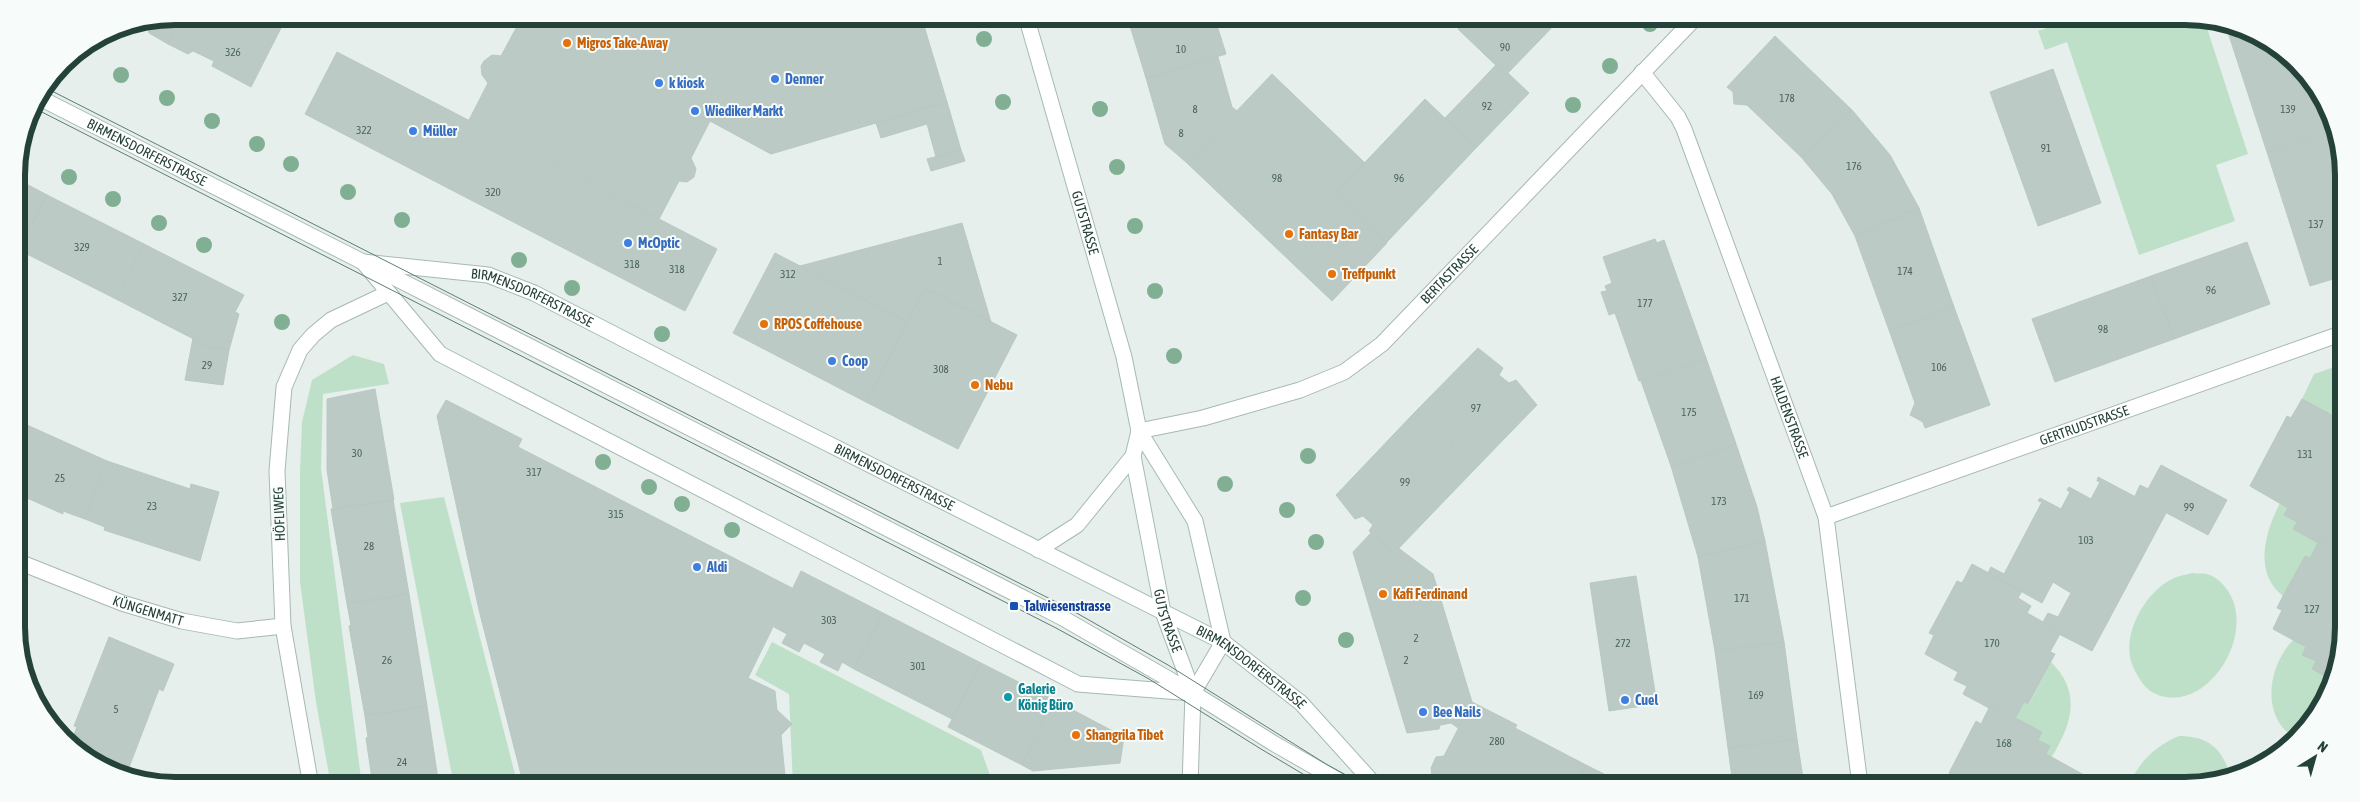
<svg xmlns="http://www.w3.org/2000/svg" width="2360" height="802" font-family="'Asap Condensed',sans-serif">
	<style>
		.green { fill: #bfe0c8 }
		.building { fill: #bbcac4; stroke: #b8c9c2 }
		.lines { fill: none; stroke-linecap: round; stroke-linejoin: round }
		.lane-casing { stroke: #a8b8b2; stroke-width: 17 }
		.street-casing { stroke: #a8b8b2; stroke-width: 17 }
		.secondary-casing { stroke: #a4bbb3; stroke-width: 17 }
		.lane { stroke: #fff; stroke-width: 15 }
		.street { stroke: #fff; stroke-width: 15 }
		.secondary { stroke: #fff; stroke-width: 15 }
		.tram { stroke: #5f7d75; stroke-width: 1 }
		.tree { fill: #80af93 }
		.food-dot { fill: #e8710a; stroke: #f7fbf9; stroke-width: 2 }
		.shop-dot { fill: #3f7fe0; stroke: #f7fbf9; stroke-width: 2 }
		.transit-dot { fill: #1a4fb4; stroke: #f7fbf9; stroke-width: 2 }
		.culture-dot { fill: #0f9aa8; stroke: #f7fbf9; stroke-width: 2 }
		.labels { text-anchor: middle; dominant-baseline: central; stroke-width: 4; stroke-linejoin: round; paint-order: stroke }
		.number-label { font-size: 11px; fill: #4a645c }
		.food-label { font-size: 14px; font-weight: bold; fill: #c56008; stroke: #f7fbf9; text-anchor: start }
		.shop-label { font-size: 14px; font-weight: bold; fill: #366cbe; stroke: #f7fbf9; text-anchor: start }
		.street-label { font-size: 14px; fill: #24423a; stroke: #f7fbf9 }
		.transit-label { font-size: 14px; font-weight: bold; fill: #164399; stroke: #f7fbf9; text-anchor: start }
		.culture-label { font-size: 14px; font-weight: bold; fill: #0d838f; stroke: #f7fbf9; text-anchor: start }
		.rim { fill: none; stroke: #24423a; stroke-width: 6 }
	</style>
	<rect width="100%" height="100%" fill="#e6efeb"/>
	<path class="green" d="M2082 16H2185L2204 19 2248 154 2216 165 2235 221 2139 255 2067 42 2045 50 2038 31Z
		M353 355 384 364 389 384 323 394 321 468 362 786H331L316 702 300 582V472L302 422 312 380Z
		M2343 364V421L2302 399 2314 374Z
		M444 497 518 786H454L400 503Z
		M2280 503 2288 508 2285 515 2297 522 2293 529 2318 543 2310 558 2305 556 2283 596C2253 573 2265 532 2280 503Z
		M2192 573C2197 574 2203 573 2207 574 2215 576 2221 582 2225 587 2258 626 2215 705 2166 697 2158 696 2148 691 2143 684 2138 677 2131 665 2130 657 2125 629 2146 593 2170 580 2177 576 2185 575 2192 573Z
		M2293 640 2306 647 2303 655 2316 661 2312 669 2334 681 2326 697 2321 694 2301 732 2295 738C2260 717 2268 666 2293 640Z
		M772 642 981 750 994 786H877L876 782 840 786H793L789 694 755 675Z
		M2051 662C2082 692 2072 725 2051 758L2046 754 2050 746 2038 740 2042 732 2016 717 2024 702 2029 704Z
		M2179 736C2209 736 2223 749 2231 778L2195 785H2129C2139 762 2155 746 2179 736Z"/>
	<path class="building" d="M175 16H182L168 44 149 33 148 27 141 23Z
		M182 16H263L282 26 251 87 212 66 214 61 193 51 188 54 168 44Z
		M515 16H921L947 102 771 154 710 121 691 158 696 169 694 177 687 182 679 181 659 219 469 120 488 83 482 75 481 66 484 61 492 55 501 56 521 19Z
		M1127 16H1214L1226 54 1146 78Z
		M1471 16H1563L1506 75 1458 29Z
		M2225 23 2235 25 2304 71 2315 87 2330 132 2267 152Z
		M1775 36 1852 110 1802 158 1747 105 1734 104 1733 92 1727 87Z
		M337 52 717 249 685 311 305 114Z
		M1218 57 1232 107 1237 111 1187 163 1165 144 1146 78Z
		M1496 65 1506 75 1508 73 1529 93 1476 148 1445 118Z
		M2053 69 2101 203 2038 226 1990 92Z
		M1272 74 1365 163 1335 194 1387 243 1332 301 1187 163Z
		M1425 99 1476 148 1386 243 1335 194Z
		M947 102 961 150 936 157 927 124 881 138 876 123Z
		M1852 110 1890 155 1919 208 1855 236 1832 194 1802 158Z
		M2330 132 2342 172 2343 276 2310 286 2267 152Z
		M961 150 965 161 931 171 927 159Z
		M17 179 47 195 19 250 17 248Z
		M47 195 144 244 116 299 19 250Z
		M1919 208 1954 307 1889 330 1855 236Z
		M962 223 991 322 925 288 908 322 800 266Z
		M1655 239 1657 243 1664 240 1706 358 1639 381 1615 313 1609 315 1601 292 1607 291 1605 286 1612 283 1603 257Z
		M2247 242 2270 304 2174 339 2151 276Z
		M144 244 244 295 235 312 239 314 229 350 217 348 215 350 116 299Z
		M775 253 908 322 866 402 733 333Z
		M2151 276 2174 339 2055 382 2032 319Z
		M925 288 1017 335 958 449 866 402Z
		M1954 307 1990 405 1925 428 1923 422 1910 415 1915 403 1889 330Z
		M193 338 215 350 217 348 229 350 223 385 185 380Z
		M1478 348 1503 368 1499 375 1509 383 1516 380 1537 405 1474 470 1450 447 1453 443 1442 432 1439 435 1415 412Z
		M1706 358 1736 444 1671 466 1641 381Z
		M375 389 394 500 333 509 327 470V399Z
		M2302 399 2343 421 2344 551 2320 539 2318 543 2293 529 2297 522 2284 515 2288 508 2250 486 2287 416 2291 418Z
		M446 400 522 439 518 447 792 588 748 678 775 691 777 710 792 724 781 735 786 786H524L479 610 437 416Z
		M1415 412 1439 435 1442 432 1453 443 1450 447 1474 470 1398 549 1397 547 1393 551 1369 531 1373 525 1363 516 1355 519 1336 495Z
		M18 421 107 461 85 519 63 511V514L18 494Z
		M1736 444 1757 507 1765 541 1698 557 1671 466Z
		M107 461 190 489 191 484 219 492 200 561 104 530 105 527 85 519Z
		M2161 465 2227 500 2208 535 2135 496 2140 485 2148 489Z
		M2098 477 2166 513 2092 651 2059 634 2061 632 2043 622 2048 613 2058 617 2071 593 2053 582 2042 603 1988 573 1991 567 2004 574 2042 502 2038 501 2040 498 2061 509 2070 492 2067 490 2069 487 2091 499 2100 482 2097 481Z
		M393 500 409 594 347 604 331 509Z
		M1371 533 1393 551 1397 547 1433 574 1472 702 1458 728 1451 723 1440 725 1439 729 1407 733 1353 552Z
		M2320 539 2344 551V627L2334 681 2312 669 2316 661 2302 655 2306 647 2273 629 2282 610 2277 608 2283 596 2305 556 2310 558Z
		M1765 541 1784 642 1715 651 1698 557Z
		M1972 564 2022 591 2018 598 2031 606 2027 613 2061 632 2050 652 2055 654 2028 704 2024 702 2016 717 1991 704 1989 708 1963 694 1967 686 1954 680 1958 672 1925 654 1934 635 1929 633 1957 581 1962 583Z
		M801 571 883 613 854 669 842 662 838 671 820 662 825 654 804 643 799 652 782 643 787 634 774 627Z
		M1636 576 1657 704 1609 711 1590 583Z
		M409 594 427 706 365 716 349 626 351 625 347 604Z
		M883 613 981 663 952 719 854 669Z
		M109 637 174 664 163 691 159 689 128 770 93 757 71 742 77 727 74 726Z
		M1784 642 1797 739 1728 748 1715 651Z
		M981 663 1054 700 1022 765 948 727Z
		M2321 694 2326 697 2317 715 2301 732Z
		M1054 700 1124 737 1120 763 1033 771 1022 765Z
		M1472 702 1517 725 1515 728 1586 765 1576 786H1465L1452 779 1444 782 1432 776 1431 768 1436 757 1444 756Z
		M1991 704 2042 732 2038 740 2050 746 2046 754 2084 775 2079 785H1948L1954 776 1949 773 1976 721 1981 724Z
		M427 706 439 786H373L366 738 368 737 365 716Z
		M1797 739 1804 785H1733L1728 748Z
		M93 757 128 770 125 777Z
		M1586 765 1604 774 1602 776 1620 786H1576Z"/>
	<g class="lines">
		<defs>
			<path id="lane" d="M364 262 1061 617 1193 693 1223 642"/>
			<g id="street">
				<path id="s1" d="M1642 72 1678 117 1684 129 1826 517 1860 785"/>
				<path id="s2" d="M1139 431 1203 418 1300 390 1344 372 1382 344 1697 16"/>
				<path id="s3" d="M1826 517 2343 333"/>
				<path id="s4" d="M19 562 122 603 182 621 237 631 283 626"/>
				<path d="M311 786 283 626 277 471 284 387 300 350 313 335 331 320 388 293"/>
				<path d="M1190 786 1193 693"/>
			</g>
			<g id="secondary">
				<path id="s5" d="M1026 16 1124 357 1139 431 1195 521 1223 642"/>
				<path id="s6" d="M38 97 363 262 488 275 534 293 759 409 1223 642 1301 703 1376 786"/>
				<path d="M363 262 440 354 1078 684 1193 693 1273 743 1348 786"/>
				<path id="s7" d="M1139 431 1133 456 1163 612 1193 693"/>
				<path d="M1038 550 1077 525 1133 456"/>
			</g>
		</defs>
		<use href="#lane" class="lane-casing"/>
		<use href="#street" class="street-casing"/>
		<use href="#secondary" class="secondary-casing"/>
		<use href="#lane" class="lane"/>
		<use href="#street" class="street"/>
		<use href="#secondary" class="secondary"/>
		<path class="tram" d="M46 88 1066 607 1168 665 1326 764 1366 786
			M32 107 1056 628 1149 679 1261 749 1323 786"/>
	</g>
	<g class="tree">
		<circle cx="1650" cy="24" r="8"/>
		<circle cx="984" cy="39" r="8"/>
		<circle cx="1610" cy="66" r="8"/>
		<circle cx="121" cy="75" r="8"/>
		<circle cx="167" cy="98" r="8"/>
		<circle cx="1003" cy="102" r="8"/>
		<circle cx="1573" cy="105" r="8"/>
		<circle cx="1100" cy="109" r="8"/>
		<circle cx="212" cy="121" r="8"/>
		<circle cx="257" cy="144" r="8"/>
		<circle cx="291" cy="164" r="8"/>
		<circle cx="1117" cy="167" r="8"/>
		<circle cx="69" cy="177" r="8"/>
		<circle cx="348" cy="192" r="8"/>
		<circle cx="113" cy="199" r="8"/>
		<circle cx="402" cy="220" r="8"/>
		<circle cx="159" cy="223" r="8"/>
		<circle cx="1135" cy="226" r="8"/>
		<circle cx="204" cy="245" r="8"/>
		<circle cx="519" cy="260" r="8"/>
		<circle cx="572" cy="288" r="8"/>
		<circle cx="1155" cy="291" r="8"/>
		<circle cx="282" cy="322" r="8"/>
		<circle cx="662" cy="334" r="8"/>
		<circle cx="1174" cy="356" r="8"/>
		<circle cx="1308" cy="456" r="8"/>
		<circle cx="603" cy="462" r="8"/>
		<circle cx="1225" cy="484" r="8"/>
		<circle cx="649" cy="487" r="8"/>
		<circle cx="682" cy="504" r="8"/>
		<circle cx="1287" cy="510" r="8"/>
		<circle cx="732" cy="530" r="8"/>
		<circle cx="1316" cy="542" r="8"/>
		<circle cx="1303" cy="598" r="8"/>
		<circle cx="1346" cy="640" r="8"/>
	</g>
	<g class="food-dot">
		<circle cx="567" cy="43" r="5"/>
		<circle cx="1289" cy="234" r="5"/>
		<circle cx="1332" cy="274" r="5"/>
		<circle cx="764" cy="324" r="5"/>
		<circle cx="975" cy="385" r="5"/>
		<circle cx="1383" cy="594" r="5"/>
		<circle cx="1076" cy="735" r="5"/>
	</g>
	<g class="shop-dot">
		<circle cx="775" cy="79" r="5"/>
		<circle cx="659" cy="83" r="5"/>
		<circle cx="695" cy="111" r="5"/>
		<circle cx="413" cy="131" r="5"/>
		<circle cx="628" cy="243" r="5"/>
		<circle cx="832" cy="361" r="5"/>
		<circle cx="697" cy="567" r="5"/>
		<circle cx="1625" cy="700" r="5"/>
		<circle cx="1423" cy="712" r="5"/>
	</g>
	<rect class="transit-dot" x="1009" y="601" width="10" height="10" rx="2.5"/>
	<circle class="culture-dot" cx="1008" cy="697" r="5"/>
	<g class="labels">
		<g class="number-label">
			<text x="1505" y="47">90</text>
			<text x="1181" y="49">10</text>
			<text x="233" y="52">326</text>
			<text x="1787" y="98">178</text>
			<text x="1487" y="106">92</text>
			<text x="1195" y="109">8</text>
			<text x="2288" y="109">139</text>
			<text x="364" y="130">322</text>
			<text x="1181" y="133">8</text>
			<text x="2046" y="148">91</text>
			<text x="1854" y="166">176</text>
			<text x="1277" y="178">98</text>
			<text x="1399" y="178">96</text>
			<text x="493" y="192">320</text>
			<text x="2316" y="224">137</text>
			<text x="82" y="247">329</text>
			<text x="940" y="261">1</text>
			<text x="632" y="264">318</text>
			<text x="677" y="269">318</text>
			<text x="1905" y="271">174</text>
			<text x="788" y="274">312</text>
			<text x="2211" y="290">96</text>
			<text x="180" y="297">327</text>
			<text x="1645" y="303">177</text>
			<text x="2103" y="329">98</text>
			<text x="207" y="365">29</text>
			<text x="1939" y="367">106</text>
			<text x="941" y="369">308</text>
			<text x="1476" y="408">97</text>
			<text x="1689" y="412">175</text>
			<text x="357" y="453">30</text>
			<text x="2305" y="454">131</text>
			<text x="534" y="472">317</text>
			<text x="60" y="478">25</text>
			<text x="1405" y="482">99</text>
			<text x="1719" y="501">173</text>
			<text x="152" y="506">23</text>
			<text x="2189" y="507">99</text>
			<text x="616" y="514">315</text>
			<text x="2086" y="540">103</text>
			<text x="369" y="546">28</text>
			<text x="1742" y="598">171</text>
			<text x="2312" y="609">127</text>
			<text x="829" y="620">303</text>
			<text x="1416" y="638">2</text>
			<text x="1623" y="643">272</text>
			<text x="1992" y="643">170</text>
			<text x="387" y="660">26</text>
			<text x="1406" y="660">2</text>
			<text x="918" y="666">301</text>
			<text x="1756" y="695">169</text>
			<text x="116" y="709">5</text>
			<text x="1497" y="741">280</text>
			<text x="2004" y="743">168</text>
			<text x="402" y="762">24</text>
		</g>
		<g class="food-label">
			<text x="577" y="43">Migros Take-Away</text>
			<text x="1299" y="234">Fantasy Bar</text>
			<text x="1342" y="274">Treffpunkt</text>
			<text x="774" y="324">RPOS Coffehouse</text>
			<text x="985" y="385">Nebu</text>
			<text x="1393" y="594">Kafi Ferdinand</text>
			<text x="1086" y="735">Shangrila Tibet</text>
		</g>
		<g class="shop-label">
			<text x="785" y="79">Denner</text>
			<text x="669" y="83">k kiosk</text>
			<text x="705" y="111">Wiediker Markt</text>
			<text x="423" y="131">Müller</text>
			<text x="638" y="243">McOptic</text>
			<text x="842" y="361">Coop</text>
			<text x="707" y="567">Aldi</text>
			<text x="1635" y="700">Cuel</text>
			<text x="1433" y="712">Bee Nails</text>
		</g>
		<g class="street-label">
			<text stroke="none"><textPath href="#s6" startOffset="122">BIRMENSDORFERSTRASSE</textPath></text>
			<text stroke="none"><textPath href="#s5" startOffset="215">GUTSTRASSE</textPath></text>
			<text stroke="none"><textPath href="#s2" startOffset="358">BERTASTRASSE</textPath></text>
			<text stroke="none"><textPath href="#s6" startOffset="539">BIRMENSDORFERSTRASSE</textPath></text>
			<text stroke="none"><textPath href="#s1" startOffset="378">HALDENSTRASSE</textPath></text>
			<text stroke="none"><textPath href="#s3" startOffset="274">GERTRUDSTRASSE</textPath></text>
			<text stroke="none"><textPath href="#s6" startOffset="944">BIRMENSDORFERSTRASSE</textPath></text>
			<text transform="translate(279 514) rotate(-92)">HÖFLIWEG</text>
			<text stroke="none"><textPath href="#s4" startOffset="138">KÜNGENMATT</textPath></text>
			<text stroke="none"><textPath href="#s7" startOffset="194">GUTSTRASSE</textPath></text>
			<text stroke="none"><textPath href="#s6" startOffset="1349">BIRMENSDORFERSTRASSE</textPath></text>
		</g>
		<g class="transit-label">
			<text x="1024" y="606">Talwiesenstrasse</text>
		</g>
		<g class="culture-label">
			<text x="1018" y="689">Galerie<tspan x="1018" dy="16">König Büro</tspan></text>
		</g>
	</g>
	<path d="M0 0H2360V802H0ZM175 25H2185A150 150 0 0 1 2335 175V627A150 150 0 0 1 2185 777H175A150 150 0 0 1 25 627V175A150 150 0 0 1 175 25Z" fill="#f7fbf9" fill-rule="evenodd"/>
	<path class="rim" d="M175 25H2185A150 150 0 0 1 2335 175V627A150 150 0 0 1 2185 777H175A150 150 0 0 1 25 627V175A150 150 0 0 1 175 25Z"/>
	<g transform="translate(2315 757) rotate(37)" stroke="#f7fbf9" stroke-width="4" paint-order="stroke">
	<path d="M0-4L9 19L0 12L-9 19Z" fill="#24423a"/>
	<text y="-8" font-size="14" font-weight="bold" text-anchor="middle" fill="#24423a">N</text>
	</g>
</svg>
